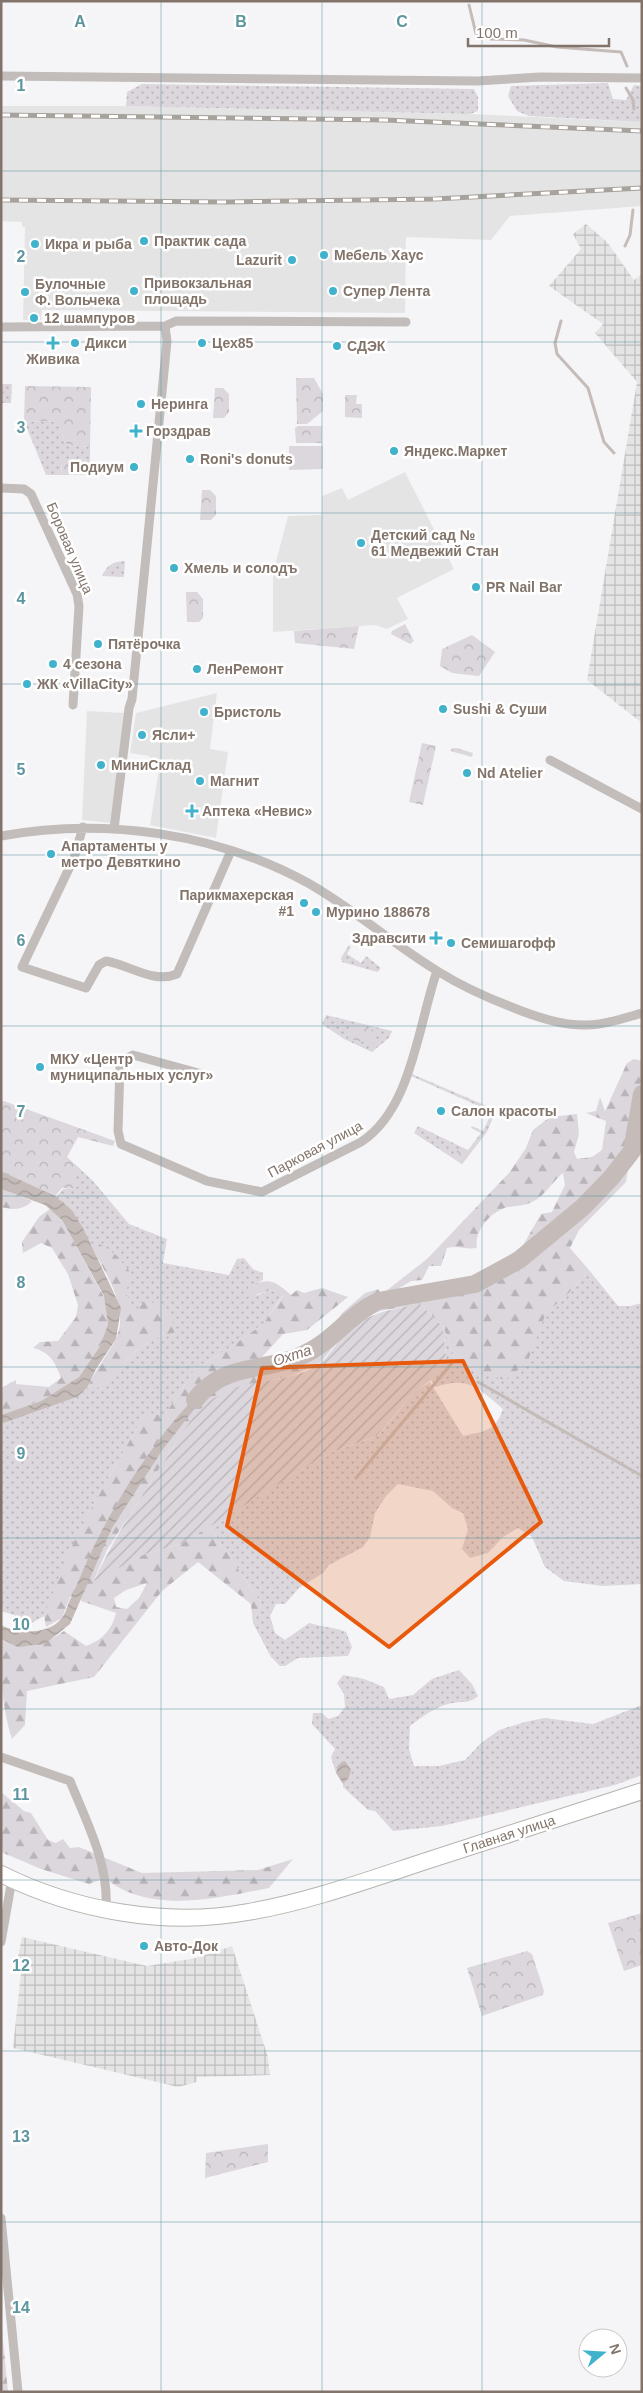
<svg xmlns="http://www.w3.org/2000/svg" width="643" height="2393" font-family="Arial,sans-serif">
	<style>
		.built { fill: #e5e4e5 }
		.industrial { fill: url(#industrial-grid) }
		.grass { fill: url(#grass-dots) }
		.forest { fill: url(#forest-firs); fill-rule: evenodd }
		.park { fill: url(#park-crowns) }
		.garden { fill: url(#garden-furrows) }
		.pitch { fill: #dbd7dd }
		.water { fill: url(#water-waves) }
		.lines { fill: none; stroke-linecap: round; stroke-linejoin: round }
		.stream { stroke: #c5bbb8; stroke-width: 3 }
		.river { stroke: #c5bbb8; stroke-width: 18 }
		.major-casing { stroke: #b7b2af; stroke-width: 18 }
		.minor { stroke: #c2bdba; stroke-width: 9 }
		.major { stroke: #fff; stroke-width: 16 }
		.rail-casing { stroke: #a8a29d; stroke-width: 5 }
		.rail { stroke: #fff; stroke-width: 3; stroke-dasharray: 9; stroke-linecap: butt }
		.marked { fill: #e8590c; fill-opacity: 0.2; stroke: #e8590c; stroke-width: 4; stroke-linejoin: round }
		.grid { fill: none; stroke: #5e96a0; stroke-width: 1; stroke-opacity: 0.55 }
		.poi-dot { fill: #40b2cc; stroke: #fff; stroke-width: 2 }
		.labels { text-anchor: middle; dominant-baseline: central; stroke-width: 5; stroke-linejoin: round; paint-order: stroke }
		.poi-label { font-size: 14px; font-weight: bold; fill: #82746a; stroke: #fff; text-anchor: start }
		.street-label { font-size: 14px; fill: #82746a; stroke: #fff }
		.water-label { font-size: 15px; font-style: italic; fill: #85716b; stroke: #fff }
		.grid-label { font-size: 16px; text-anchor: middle; font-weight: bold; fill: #5e96a0; stroke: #fff; stroke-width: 5; stroke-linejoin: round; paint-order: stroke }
	</style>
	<defs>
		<pattern id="industrial-grid" width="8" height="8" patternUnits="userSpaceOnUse" patternTransform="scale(1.25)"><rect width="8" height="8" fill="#e5e4e5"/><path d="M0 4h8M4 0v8" fill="none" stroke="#bfbdbe"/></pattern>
		<pattern id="grass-dots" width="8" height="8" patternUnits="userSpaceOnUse" patternTransform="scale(1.25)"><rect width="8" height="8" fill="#dbd7dd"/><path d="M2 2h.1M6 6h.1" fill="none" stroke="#b7b3b7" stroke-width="1.8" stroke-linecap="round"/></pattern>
		<pattern id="forest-firs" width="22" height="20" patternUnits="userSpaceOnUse" patternTransform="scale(1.25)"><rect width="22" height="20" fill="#dbd7dd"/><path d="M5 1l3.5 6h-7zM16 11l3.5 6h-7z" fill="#b7b3b7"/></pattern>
		<pattern id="park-crowns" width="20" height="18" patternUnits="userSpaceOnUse" patternTransform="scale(1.25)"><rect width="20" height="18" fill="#dbd7dd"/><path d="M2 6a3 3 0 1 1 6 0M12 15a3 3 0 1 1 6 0" fill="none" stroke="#b7b3b7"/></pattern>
		<pattern id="garden-furrows" width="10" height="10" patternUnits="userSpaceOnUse" patternTransform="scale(1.25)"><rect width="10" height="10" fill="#dbd7dd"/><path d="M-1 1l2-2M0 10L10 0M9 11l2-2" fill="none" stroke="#b7b3b7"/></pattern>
		<pattern id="water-waves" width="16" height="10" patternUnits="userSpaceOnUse" patternTransform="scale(1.25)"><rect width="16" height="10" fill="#c5bbb8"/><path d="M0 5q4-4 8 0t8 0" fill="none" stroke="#a59d9a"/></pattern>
	</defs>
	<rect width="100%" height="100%" fill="#f5f5f7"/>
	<path class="built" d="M1 106H126L470 114 642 122V206L510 216 491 240 406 237 405 313 42 310 41 320H23L25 227H22V222L1 221Z
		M405 472 454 569 397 598 408 619 387 629 375 625 273 632V573L288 516 322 515V496L342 488 348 500Z
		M217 693 210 749 228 752 216 838 150 825 160 763 151 761 149 756 130 753 136 713Z
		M87 711 124 713 112 823 82 820Z"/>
	<path class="industrial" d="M586 224 607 242 634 280 642 274V723L587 680 637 382 595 333 603 324 549 286 581 249 573 234Z
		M22 1937 147 1966 196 1958 232 1946 268 2057 270 2075 197 2077V2082L178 2087 13 2048 21 1973 15 1972Z"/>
	<path class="grass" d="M608 83 613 99 626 100 634 85 642 86V122L529 116 517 111 508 96 511 86Z
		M142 84 474 89 478 97V111L470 114 126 106 127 92Z
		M12 384 11 403H2L1 384Z
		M24 421 57 422 67 445 90 447V460L62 459 61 475H46Z
		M125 561 124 577 102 576C108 564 113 562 125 561Z
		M349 945 351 947 347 954 361 963 366 956 380 967V970L377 972 342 962 341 958Z
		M326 1015 392 1031 389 1038 372 1052 344 1039 322 1024Z
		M412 1074 496 1110 487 1132 462 1164 414 1133 418 1126 468 1150 481 1133 471 1128 472 1126 483 1131 492 1112 411 1076Z
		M78 1167 93 1181 129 1224 167 1239 163 1263 229 1275 237 1259 244 1258 253 1269 263 1273V1280L248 1288 257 1295 272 1290 283 1295 263 1324 228 1349 195 1369 164 1416 138 1426 88 1514 44 1616 28 1625 14 1615 1 1611V1424L77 1397 87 1388C112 1390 119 1366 136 1351 142 1345 152 1341 159 1336L134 1313 126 1293 95 1241 91 1246 71 1209 56 1197 63 1189 72 1188Z
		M589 1270 618 1306H630L642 1303V1584L603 1586 564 1581 545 1567 532 1537 518 1528 503 1537 488 1553 470 1558 462 1549 468 1529 463 1513 452 1508 433 1491 398 1484 386 1496 375 1513 370 1537 363 1547 329 1565 323 1573 299 1588 285 1604H276L270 1616 275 1633 285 1640 309 1623C322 1627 334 1627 346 1632L352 1647 348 1656 298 1658 285 1666H280L271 1657 253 1623 261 1603 209 1526 329 1453 378 1436 415 1391 430 1382 463 1436C485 1431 495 1432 503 1409 478 1388 469 1376 436 1387L431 1380 446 1356 443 1327 420 1303 444 1328 455 1359 546 1313 568 1294Z
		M459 1670 472 1684 478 1696C469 1704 463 1701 452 1703 436 1706 422 1717 410 1726L409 1749 414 1766H439L465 1760 480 1744 499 1730 525 1722 544 1718 593 1724 642 1705V1775L615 1785 442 1826 393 1831 375 1811 368 1810 343 1787V1784L349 1778 351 1770 338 1765 336 1773 331 1757 335 1749 312 1724 313 1713H322L328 1719 338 1716 345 1707 344 1694 337 1683 343 1675 364 1679 384 1687 389 1699 413 1695 432 1679Z"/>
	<path class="forest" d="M634 1059 642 1061V1075L626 1182 579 1230 570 1248 589 1270 568 1294 546 1313 527 1363 505 1380 480 1372 455 1359 444 1328 420 1304 380 1311 362 1319 341 1338 320 1363 294 1375 240 1387 215 1396 200 1410 177 1441 107 1550 94 1580 145 1554 181 1544 209 1526 261 1603 253 1623 251 1604 198 1562 162 1591 94 1677 27 1691 25 1725 12 1739C1 1705 1 1674 1 1639 28 1651 41 1647 64 1631L86 1646C102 1640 112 1630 116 1613L81 1601 84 1589 70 1597 62 1618 46 1627 44 1616 66 1558 88 1514 138 1426 149 1413 164 1416 195 1369 228 1349 263 1324 283 1296 272 1290 247 1297 248 1287C269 1277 274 1280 291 1295L297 1290 304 1293 322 1288 348 1297 307 1330 283 1334 262 1357 254 1361 283 1355 330 1330 342 1313 365 1293 379 1289 381 1295 427 1259 509 1173 526 1148 533 1130 550 1117 577 1114 579 1134 574 1152 577 1159 592 1157 602 1150 606 1121 586 1113 596 1111 600 1097 605 1111 627 1063ZM563 1173 565 1185 552 1212 541 1214 518 1254 473 1280 450 1284 449 1291C427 1298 414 1301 393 1292L411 1281 422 1280 429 1266H441L447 1248C458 1245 465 1250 477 1248 474 1233 487 1216 502 1209 511 1205 523 1207 532 1202 545 1196 552 1182 563 1173ZM147 1583 139 1598 127 1609 116 1607 114 1598 126 1590Z
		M1 1189 32 1201C24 1210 13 1210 1 1207Z
		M50 1209 62 1220 105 1299 108 1324 100 1346 79 1377 41 1401 1 1415V1388L16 1380V1384L49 1387 61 1378C55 1362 50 1352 33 1348L40 1342 58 1341 76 1317 78 1305 68 1274 52 1248 41 1243 23 1253 22 1242 39 1217Z
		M95 1241 116 1255 131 1273 126 1293 134 1312 146 1300 169 1309 175 1332C161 1336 148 1341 137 1350 119 1365 113 1391 87 1388 95 1371 106 1357 115 1341 131 1309 106 1274 91 1246Z
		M1 1792 24 1811 31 1813 48 1840 56 1843 63 1839 70 1848 79 1847 142 1873 258 1870 293 1859 269 1888C218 1898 149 1915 105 1878L89 1884 41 1869 1 1852Z
		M1 2319 8 2392H1Z"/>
	<path class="park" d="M296 378H314L323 394V411L307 424H297Z
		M25 386 91 387 90 447 67 445 57 422 24 421Z
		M215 388H223L229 394V412L224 418H213Z
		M345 395H357L356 404H362V418L345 417Z
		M298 426H322V443H296L295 428Z
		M62 459 90 460V475H61Z
		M202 490H210L216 496V515L211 520H200Z
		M186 592H197L203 599V618L199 622H187Z
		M405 624 414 641 410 644 391 634 392 631Z
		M359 626 354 649 295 643 294 631Z
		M472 635 495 652 479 676 452 673 440 666 442 649Z
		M422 743 436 746 423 805 409 802Z
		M457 748 473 753 472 757 450 751 451 749Z
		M351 1024 377 1031 373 1045 348 1038Z
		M1 1100 115 1141 113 1146 78 1137 67 1157 78 1167 73 1188H62L55 1196 1 1171Z
		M458 1149 470 1154 462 1164 453 1158Z
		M642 1913V1965L624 1971 608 1923Z
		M527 1951 532 1954 544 1991 543 1995 482 2016 467 1968Z
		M268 2144V2162L205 2178 206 2153Z"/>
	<path class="garden" d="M419 1303 443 1327 446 1356 431 1380 414 1392 377 1436 329 1453 181 1544 145 1554 94 1581C114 1537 141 1497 167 1457 180 1437 194 1410 215 1397 246 1377 288 1385 319 1364 328 1358 334 1346 342 1338 369 1310 384 1313 419 1303Z"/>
	<path class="pitch" d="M289 446H323V469L289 470Z"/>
	<path class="water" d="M1 1171 55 1196 71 1209 83 1228 121 1308 116 1339 96 1369 87 1388 77 1397 1 1424V1415L41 1401 79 1377 100 1346 108 1324 104 1296 62 1220 45 1205 1 1189Z
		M213 1381 203 1398 163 1449 112 1528 70 1624 45 1644 18 1647 1 1639V1625C18 1634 48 1635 61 1619 65 1615 67 1607 69 1602 78 1583 85 1565 94 1546 120 1493 167 1419 213 1381Z
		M345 1761 351 1770 349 1778 343 1784 336 1773 338 1765Z"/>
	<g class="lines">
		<path class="stream" d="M469 5 476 34 491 39 524 40 557 47 621 52 627 66
			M626 88 633 100 634 109
			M625 246 630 235 633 210
			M561 321 555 343 557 354 588 388 604 442 614 453
			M478 1382 642 1476
			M356 1478 452 1363"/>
		<path class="river" d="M195 1400C225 1361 264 1373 303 1355 332 1342 349 1315 378 1301L475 1284 519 1260 583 1207 611 1178 632 1151 642 1094"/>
		<defs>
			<path id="major" d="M1 1874C75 1911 166 1927 248 1912 308 1902 368 1880 426 1861 498 1838 570 1814 642 1791"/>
		</defs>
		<use href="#major" class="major-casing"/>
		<path class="minor" d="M1 76 477 81 540 77 642 78
			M1 327 165 326 176 321 406 322
			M1 488 24 489 31 494 77 594 79 606 73 705
			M550 760 642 809
			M83 827 74 858 22 967 86 988 99 965 106 961C130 965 153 984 177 974L231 851
			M114 829 129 708 132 699 167 341 165 326
			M1 836C103 817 217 833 308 883 354 909 394 945 439 972 463 987 488 998 514 1008 536 1017 562 1026 587 1025 605 1025 624 1018 642 1013
			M202 1074 133 1055 122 1061 120 1065 118 1131 121 1144 207 1181 262 1192 361 1142C412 1109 418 1025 437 971
			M1 1757 70 1781C87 1823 109 1864 106 1909
			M1 1942 12 1879
			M1 2218 18 2392"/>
		<use href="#major" class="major"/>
		<defs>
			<path id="rail" d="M1 115 385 120 642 131
				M1 200 226 202 435 199 642 188"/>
		</defs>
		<use href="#rail" class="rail-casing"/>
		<use href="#rail" class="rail"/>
	</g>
	<path class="marked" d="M463 1361 541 1522 389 1647 227 1526 262 1368Z"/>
	<path class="grid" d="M161 1V2392M322 1V2392M482 1V2392M1 171H642M1 342H642M1 513H642M1 684H642M1 855H642M1 1026H642M1 1196H642M1 1367H642M1 1538H642M1 1709H642M1 1880H642M1 2051H642M1 2222H642"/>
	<g class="poi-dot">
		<circle cx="144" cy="241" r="5"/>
		<circle cx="35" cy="244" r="5"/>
		<circle cx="324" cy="255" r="5"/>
		<circle cx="292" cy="260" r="5"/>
		<circle cx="134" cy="291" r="5"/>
		<circle cx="333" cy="291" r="5"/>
		<circle cx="25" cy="292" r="5"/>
		<circle cx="34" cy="318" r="5"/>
		<path d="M50.5 335.5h5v5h5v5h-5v5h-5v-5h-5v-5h5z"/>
		<circle cx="75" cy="343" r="5"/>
		<circle cx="202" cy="343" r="5"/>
		<circle cx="337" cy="346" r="5"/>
		<circle cx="141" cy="404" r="5"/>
		<path d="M133.5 423.5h5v5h5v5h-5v5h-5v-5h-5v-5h5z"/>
		<circle cx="394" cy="451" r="5"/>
		<circle cx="190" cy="459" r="5"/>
		<circle cx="134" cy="467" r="5"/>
		<circle cx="361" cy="543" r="5"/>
		<circle cx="174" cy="568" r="5"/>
		<circle cx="476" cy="587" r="5"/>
		<circle cx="98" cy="644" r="5"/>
		<circle cx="53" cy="664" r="5"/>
		<circle cx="197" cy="669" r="5"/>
		<circle cx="27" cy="684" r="5"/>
		<circle cx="443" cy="709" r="5"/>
		<circle cx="204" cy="712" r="5"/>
		<circle cx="142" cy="735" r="5"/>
		<circle cx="101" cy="765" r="5"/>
		<circle cx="467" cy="773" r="5"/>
		<circle cx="200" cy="781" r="5"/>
		<path d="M189.5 803.5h5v5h5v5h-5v5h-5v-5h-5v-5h5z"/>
		<circle cx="51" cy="854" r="5"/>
		<circle cx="304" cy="903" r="5"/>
		<circle cx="316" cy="912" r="5"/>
		<path d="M433.5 930.5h5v5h5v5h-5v5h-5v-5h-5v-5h5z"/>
		<circle cx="451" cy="943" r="5"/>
		<circle cx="40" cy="1067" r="5"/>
		<circle cx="441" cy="1111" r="5"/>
		<circle cx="144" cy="1946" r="5"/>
	</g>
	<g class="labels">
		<g class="poi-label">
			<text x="154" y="241">Практик сада</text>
			<text x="45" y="244">Икра и рыба</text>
			<text x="334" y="255">Мебель Хаус</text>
			<text x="282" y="260" text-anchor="end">Lazurit</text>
			<text x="144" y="283">Привокзальная<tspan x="144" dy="16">площадь</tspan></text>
			<text x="35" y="284">Булочные<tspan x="35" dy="16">Ф. Вольчека</tspan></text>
			<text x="343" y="291">Супер Лента</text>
			<text x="44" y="318">12 шампуров</text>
			<text x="85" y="343">Дикси</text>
			<text x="212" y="343">Цех85</text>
			<text x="347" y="346">СДЭК</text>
			<text x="53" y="359" text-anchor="middle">Живика</text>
			<text x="151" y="404">Неринга</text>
			<text x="146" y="431">Горздрав</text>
			<text x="404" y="451">Яндекс.Маркет</text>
			<text x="200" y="459">Roni's donuts</text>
			<text x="124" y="467" text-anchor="end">Подиум</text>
			<text x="371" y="535">Детский сад №<tspan x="371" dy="16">61 Медвежий Стан</tspan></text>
			<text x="184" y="568">Хмель и солодъ</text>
			<text x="486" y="587">PR Nail Bar</text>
			<text x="108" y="644">Пятёрочка</text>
			<text x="63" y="664">4 сезона</text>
			<text x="207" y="669">ЛенРемонт</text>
			<text x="37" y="684">ЖК «VillaCity»</text>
			<text x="453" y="709">Sushi &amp; Суши</text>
			<text x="214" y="712">Бристоль</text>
			<text x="152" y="735">Ясли+</text>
			<text x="111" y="765">МиниСклад</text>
			<text x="477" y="773">Nd Atelier</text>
			<text x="210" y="781">Магнит</text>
			<text x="202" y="811">Аптека «Невис»</text>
			<text x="61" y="846">Апартаменты у<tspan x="61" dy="16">метро Девяткино</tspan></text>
			<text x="294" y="895" text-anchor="end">Парикмахерская<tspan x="294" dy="16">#1</tspan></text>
			<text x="326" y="912">Мурино 188678</text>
			<text x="426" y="938" text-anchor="end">Здравсити</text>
			<text x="461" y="943">Семишагофф</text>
			<text x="50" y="1059">МКУ «Центр<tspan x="50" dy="16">муниципальных услуг»</tspan></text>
			<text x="451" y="1111">Салон красоты</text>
			<text x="154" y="1946">Авто-Док</text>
		</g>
		<g class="street-label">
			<text transform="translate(70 548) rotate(67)">Боровая улица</text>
			<text transform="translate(315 1149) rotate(-28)">Парковая улица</text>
			<text transform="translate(509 1834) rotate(-18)">Главная улица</text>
		</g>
		<g class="water-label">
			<text transform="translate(292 1355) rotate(-18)">Охта</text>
		</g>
	</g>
	<g class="grid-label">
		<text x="80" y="27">A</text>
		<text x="241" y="27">B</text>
		<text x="402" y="27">C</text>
		<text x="21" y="91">1</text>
		<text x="21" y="262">2</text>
		<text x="21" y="433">3</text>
		<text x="21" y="604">4</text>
		<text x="21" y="775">5</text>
		<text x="21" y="946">6</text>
		<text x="21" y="1117">7</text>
		<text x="21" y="1288">8</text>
		<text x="21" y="1459">9</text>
		<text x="21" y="1630">10</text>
		<text x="21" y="1800">11</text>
		<text x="21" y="1971">12</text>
		<text x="21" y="2142">13</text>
		<text x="21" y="2313">14</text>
	</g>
	<rect width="643" height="2393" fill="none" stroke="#82746a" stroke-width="5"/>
	<g transform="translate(603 2353) rotate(72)"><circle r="24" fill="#ffffff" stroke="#cdc7c3"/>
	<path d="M0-4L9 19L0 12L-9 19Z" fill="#40b2cc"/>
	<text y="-8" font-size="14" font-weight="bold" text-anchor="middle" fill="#82746a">N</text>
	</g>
	<path d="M468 38v8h141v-8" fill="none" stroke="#82746a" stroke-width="2.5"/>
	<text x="476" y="38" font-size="15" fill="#82746a" stroke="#ffffff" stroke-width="4" paint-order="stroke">100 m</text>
</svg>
